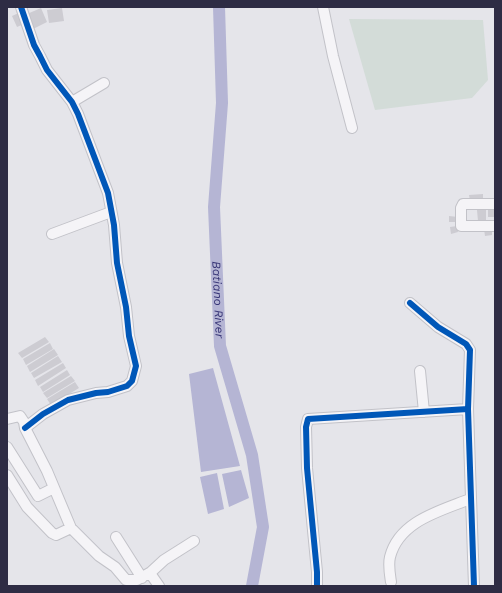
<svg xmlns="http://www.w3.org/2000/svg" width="502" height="593" font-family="'Work Sans',sans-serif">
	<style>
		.green { fill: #d3dcd8 }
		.water { fill: #b5b5d4 }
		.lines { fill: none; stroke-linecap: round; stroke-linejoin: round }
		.river { stroke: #b5b5d4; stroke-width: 12 }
		.building { fill: #cdccd2 }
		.minor-casing { stroke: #c2c2c8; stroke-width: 12 }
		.minor { stroke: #f5f4f7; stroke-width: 10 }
		.cycleway-casing { stroke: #f4f4f8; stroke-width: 8 }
		.cycleway { stroke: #0057b8; stroke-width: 6 }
		.labels { text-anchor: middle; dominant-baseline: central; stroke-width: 4; stroke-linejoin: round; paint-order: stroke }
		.water-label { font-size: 12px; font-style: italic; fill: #383677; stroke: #f4f4f8 }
	</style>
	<rect width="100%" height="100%" fill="#e5e5ea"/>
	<path class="green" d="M349 19 483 20 488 80 472 98 375 110Z"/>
	<path class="water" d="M213 368 240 466 201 472 189 374Z
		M241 470 249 498 229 507 222 474Z
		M217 473 224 509 208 514 200 477Z"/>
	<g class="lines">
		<path class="river" id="s1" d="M219 7 222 103 214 207 220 346 252 455 263 527 252 586"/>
	</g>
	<path class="building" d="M41 8 47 22 33 29 27 14Z
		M62 8 64 21 49 23 47 10Z
		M21 12 26 23 17 27 12 16Z
		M483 194V199L470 201 469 195Z
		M495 207V217H488V208Z
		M486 209V221H478L477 210Z
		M449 216 458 217V222H449Z
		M457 226 458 232 451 234 450 227Z
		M492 228V235L485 236 484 229Z
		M45 337 49 342 22 358 18 353Z
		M50 343 53 349 26 365 23 359Z
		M54 349 58 355 30 372 27 366Z
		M58 356 62 362 34 378 31 373Z
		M63 363 66 368 38 386 35 380Z
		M67 370 70 375 43 392 40 387Z
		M71 376 75 381 47 398 43 393Z
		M75 382 79 388 51 405 47 399Z"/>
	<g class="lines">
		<defs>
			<path id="minor" d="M21 7 34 45 40 56 47 70 72 102 78 114 108 193 114 225 117 263 126 307 129 336 136 366 132 381 127 386 108 392 96 393 68 400 43 414 25 428
				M323 7 333 56 352 128
				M72 102 104 83
				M495 204H463L461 208V226H495
				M52 234 111 212
				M410 303 438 327 466 344 470 350 468 409 474 586
				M420 371 424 412
				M7 419 20 416 24 422 25 428 47 471 71 528 99 556 115 567 126 580H137L151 572 152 576 159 586
				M7 447 38 496 54 488
				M7 475 27 507 52 533 56 535 71 528
				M116 537 142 578
				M151 572 164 560 194 541
				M391 582C390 575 388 565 390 557 399 521 440 511 470 499
				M317 586V572L307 468 306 427 308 419 468 409"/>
		</defs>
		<use href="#minor" class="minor-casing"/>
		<use href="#minor" class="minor"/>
		<defs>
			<path id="cycleway" d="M21 7 34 45 40 56 47 70 72 102 78 114 108 193 114 225 117 263 126 307 129 336 136 366 132 381 127 386 108 392 96 393 68 400 43 414 25 428
				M410 303 438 327 466 344 470 350 468 409 474 586
				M317 586V572L307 468 306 427 308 419 468 409"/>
		</defs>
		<use href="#cycleway" class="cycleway-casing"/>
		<use href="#cycleway" class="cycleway"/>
	</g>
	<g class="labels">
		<g class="water-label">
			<text stroke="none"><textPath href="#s1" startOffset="293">Batiano River</textPath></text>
		</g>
	</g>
	<rect width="502" height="593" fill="none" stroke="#2e2c44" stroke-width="16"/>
</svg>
